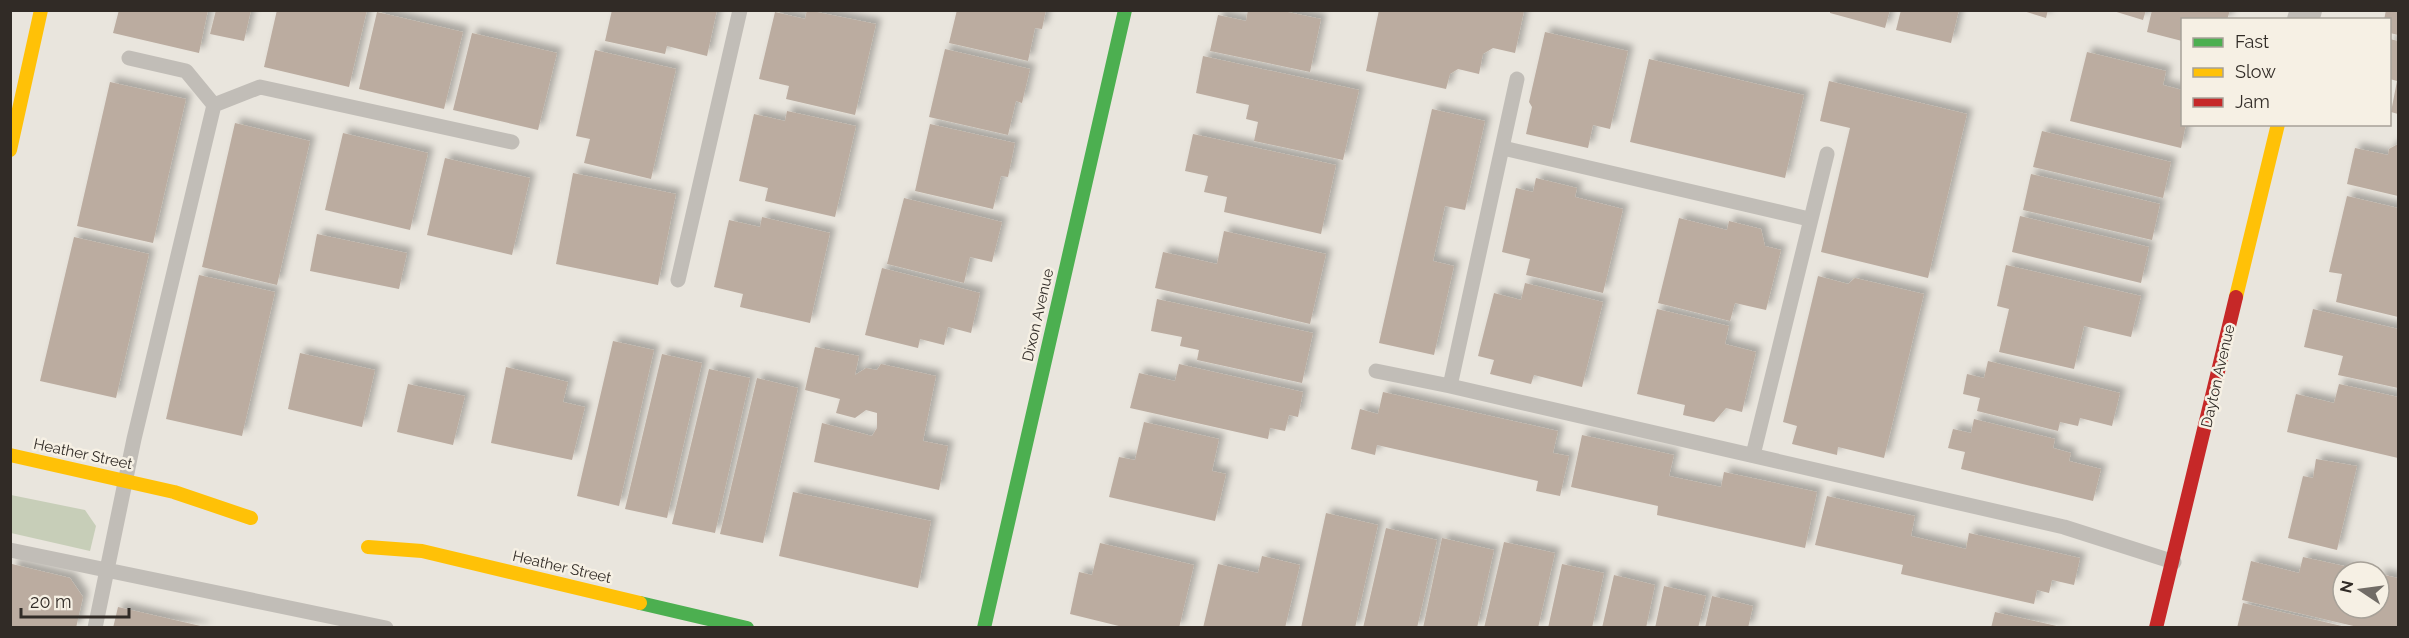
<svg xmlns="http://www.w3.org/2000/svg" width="2409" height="638" font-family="Raleway,sans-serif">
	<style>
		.green { fill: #c7ceb8 }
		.building { fill: #bbaca0; filter: url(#shadow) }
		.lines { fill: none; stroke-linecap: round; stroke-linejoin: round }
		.lane { stroke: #c1bdb7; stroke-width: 15 }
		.street { stroke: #c1bdb7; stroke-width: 32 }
		.fast { stroke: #4caf50; stroke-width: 14 }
		.slow { stroke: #ffc107; stroke-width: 14 }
		.jam { stroke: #c62828; stroke-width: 14 }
		.labels { text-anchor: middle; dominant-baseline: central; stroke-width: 5; stroke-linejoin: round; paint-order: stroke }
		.street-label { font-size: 15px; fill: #312b26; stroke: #f6f0e4 }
	</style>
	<defs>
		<filter id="shadow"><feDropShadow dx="5.5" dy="-5.5" stdDeviation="3" flood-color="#0004"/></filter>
	</defs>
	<rect width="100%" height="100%" fill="#e9e5dd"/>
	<path class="green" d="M11 495 85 510 96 526 90 551 11 533Z"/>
	<path class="building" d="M119 10H208L199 53 113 33Z
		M216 10H251L244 41 210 34Z
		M277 10H367L349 87 264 67Z
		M612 10H717L707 56 667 46 665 54 605 41Z
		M807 10 876 24 855 115 786 99 789 86 759 79 775 12 805 19Z
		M957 10H1046L1042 29 1035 28 1028 61 949 43Z
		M1248 10H1278L1321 19 1310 72 1210 51 1218 15 1246 21Z
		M1379 10H1522L1524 11 1515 53 1493 48 1483 54 1479 74 1458 69 1450 74 1446 89 1366 71Z
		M1830 10H1890L1885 28 1830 13Z
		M1901 10H1959L1951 43 1896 30Z
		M2020 10H2048L2046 18Z
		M2110 10H2146L2143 20Z
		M2152 10H2230L2227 20H2182V41L2147 32Z
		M2386 10H2398V35L2390 33V20H2384Z
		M377 12 463 32 444 109 359 89Z
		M1545 32 1628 51 1610 129 1593 125 1588 148 1526 134 1532 107 1529 102Z
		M472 33 557 53 538 130 453 110Z
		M2390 39 2398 41V114L2391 112 2397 81 2390 79Z
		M945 49 1030 69 1022 103 1016 101 1008 135 929 117Z
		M595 50 676 69 651 179 584 163 590 139 576 136Z
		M2087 52 2166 71 2163 85 2182 90V124H2186L2181 148 2070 121Z
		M1203 56 1359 90 1343 160 1254 141 1258 122 1246 119 1249 105 1196 93Z
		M1649 59 1804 95 1785 178 1630 142Z
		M1829 81 1967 114 1928 278 1821 252 1850 128 1820 121Z
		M110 82 186 99 153 243 77 226Z
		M1432 109 1485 121 1465 210 1445 206 1433 261 1454 266 1434 355 1379 343Z
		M787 111 856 126 835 217 765 201 768 188 739 181 754 114 785 121Z
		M235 123 310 141 277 285 202 267Z
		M930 124 1015 143 1008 177 1001 176 993 209 915 191Z
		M2042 131 2171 162 2163 198 2033 167Z
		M343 133 428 153 410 230 325 210Z
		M1193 134 1336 165 1321 234 1224 212 1227 197 1204 192 1208 176 1185 171Z
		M2398 144V196L2347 184 2355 148 2388 155 2389 149Z
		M445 158 530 178 512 255 427 235Z
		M573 173 676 194 658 285 556 264Z
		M2031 174 2160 204 2152 240 2023 210Z
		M1536 178 1577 188 1575 197 1623 209 1603 293 1526 275 1530 259 1502 252 1516 188 1533 192Z
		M2347 196 2398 208V317L2336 302 2342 274 2329 272Z
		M904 198 1002 222 992 262 970 257 964 283 887 264Z
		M2020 216 2149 247 2141 283 2012 252Z
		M762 217 830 233 810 323 740 307 743 294 714 287 729 220 760 227Z
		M1679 218 1727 230 1729 221 1761 229 1765 246 1781 250 1766 310 1735 303 1730 321 1658 303Z
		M1224 231 1326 254 1310 324 1155 288 1163 252 1217 264Z
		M317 234 407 253 399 289 310 271Z
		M74 237 149 254 116 398 40 381Z
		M2006 265 2141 296 2131 337 2084 326 2074 369 1999 352 2009 309 1997 306Z
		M882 268 980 293 971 333 948 327 944 345 920 339 918 348 865 335Z
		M199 275 275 292 242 436 166 419Z
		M1818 276 1848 284 1855 278 1924 294 1884 458 1838 447 1837 455 1792 444 1797 426 1783 422Z
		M1525 283 1603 302 1582 387 1534 375 1531 384 1490 374 1494 360 1478 356 1494 293 1521 300Z
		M1157 299 1313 333 1302 383 1197 360 1199 350 1180 346 1182 337 1151 331Z
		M1657 309 1729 326 1725 344 1756 352 1742 412 1726 408 1714 422 1683 415 1685 405 1637 394Z
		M2313 309 2398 329V388L2338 375 2343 356 2304 347Z
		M613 341 654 350 619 506 577 496Z
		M815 347 859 356 855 375 866 368 877 370 881 364 936 376 923 441 948 446 939 490 814 462 822 423 872 436 877 428V413L866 410 855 418 836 413 840 399 805 390Z
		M300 353 375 370 362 427 288 409Z
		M662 354 702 363 667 518 625 509Z
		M1988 361 2120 393 2112 426 2080 418 2078 426 2060 422 2058 431 1977 411 1980 398 1963 394 1967 374 1984 378Z
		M1179 364 1303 392 1298 417 1289 415 1285 431 1270 428 1268 439 1130 408 1139 373 1175 381Z
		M506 367 568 382 563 402 585 407 572 460 491 443Z
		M709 369 750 378 715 533 672 524Z
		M757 378 798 388 763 543 720 534Z
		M408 384 465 396 453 445 397 432Z
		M2339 384 2398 397V458L2287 432 2296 394 2334 403Z
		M1383 392 1558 431 1553 453 1569 456 1560 496 1536 491 1538 481 1377 445 1375 455 1351 449 1360 409 1378 414Z
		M1974 419 2055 439 2053 448 2071 453 2069 461 2101 469 2093 501 1961 469 1965 452 1948 448 1953 429 1971 433Z
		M1144 422 1219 439 1212 471 1226 474 1215 521 1109 497 1119 457 1135 460Z
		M1582 435 1674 455 1669 476 1721 487 1724 472 1817 492 1805 548 1657 515 1658 506 1571 487Z
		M2316 459 2357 466 2337 550 2288 538 2303 476 2313 478Z
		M793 492 931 521 918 588 779 556Z
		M1827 496 1915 516 1911 536 1966 549 1969 533 2080 558 2074 585 2052 580 2049 593 2037 590 2034 604 1901 574 1903 565 1815 545Z
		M1326 513 1378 525 1355 628H1301Z
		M1386 528 1437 540 1417 628H1363Z
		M1442 538 1494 550 1477 628H1423Z
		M1504 542 1555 553 1538 628H1484Z
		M1100 543 1194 565 1179 628H1127L1070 614 1079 572 1092 575Z
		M1262 556 1300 565 1285 628H1203L1218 564 1258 573Z
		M2303 557 2367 571 2343 572V608H2379V574L2398 578V628H2362L2242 600 2251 561 2299 573Z
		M12 564 70 578 83 597 76 628H10Z
		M1562 564 1604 573 1592 628H1548Z
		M1614 575 1655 585 1646 628H1602Z
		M1664 586 1706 596 1698 628H1655Z
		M1712 596 1753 606 1748 628H1705Z
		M2243 603 2346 627V628H2237Z
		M118 607 205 627V628H113Z
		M1995 612 2061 627 2060 628H1991Z"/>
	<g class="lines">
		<path class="lane" d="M129 58 186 71 214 105
			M214 105 260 87 512 142
			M1503 148 1809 219
			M678 280 740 10
			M1376 371 1450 386 2064 527 2174 562
			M1450 386 1517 79
			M1753 455 1827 154
			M10 550 386 628
			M95 628 134 439 214 105"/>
		<path class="street" d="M2303 20 2306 10"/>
		<path class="fast" d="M640 603 747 628
			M984 628 1125 10"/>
		<path class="slow" d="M10 150 41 10
			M2236 297 2278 124
			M10 455 174 492 251 518
			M368 547 422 551 640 603"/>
		<path class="jam" d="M2156 628 2236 297"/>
	</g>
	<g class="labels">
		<g class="street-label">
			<text transform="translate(1038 315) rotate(-77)">Dixon Avenue</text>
			<text transform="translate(2218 376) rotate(-77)">Dayton Avenue</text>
			<text transform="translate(83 454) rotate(12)">Heather Street</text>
			<text transform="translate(562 567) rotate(13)">Heather Street</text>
		</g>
	</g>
	<rect width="2409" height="638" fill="none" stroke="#312b26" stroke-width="24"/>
	<rect x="2181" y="18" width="210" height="108" fill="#f6f0e4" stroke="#a7a198" stroke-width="1.5"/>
	<rect x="2193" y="38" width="30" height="9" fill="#4caf50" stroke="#a7a198" stroke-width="1.5"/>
	<text x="2235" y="48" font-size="18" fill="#312b26">Fast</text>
	<rect x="2193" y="68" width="30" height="9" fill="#ffc107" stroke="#a7a198" stroke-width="1.5"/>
	<text x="2235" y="78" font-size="18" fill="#312b26">Slow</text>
	<rect x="2193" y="98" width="30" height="9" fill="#c62828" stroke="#a7a198" stroke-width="1.5"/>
	<text x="2235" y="108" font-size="18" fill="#312b26">Jam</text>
	<g transform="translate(2361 590) rotate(283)"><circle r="28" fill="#f6f0e4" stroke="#a7a198" stroke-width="1.5"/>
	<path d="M0-4.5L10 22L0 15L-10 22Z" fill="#716c66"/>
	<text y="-9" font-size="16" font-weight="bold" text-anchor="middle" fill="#312b26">N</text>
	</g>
	<path d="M21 608v9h108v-9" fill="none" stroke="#312b26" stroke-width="3"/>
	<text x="30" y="608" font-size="18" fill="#312b26" stroke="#f6f0e4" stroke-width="4.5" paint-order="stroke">20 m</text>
</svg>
